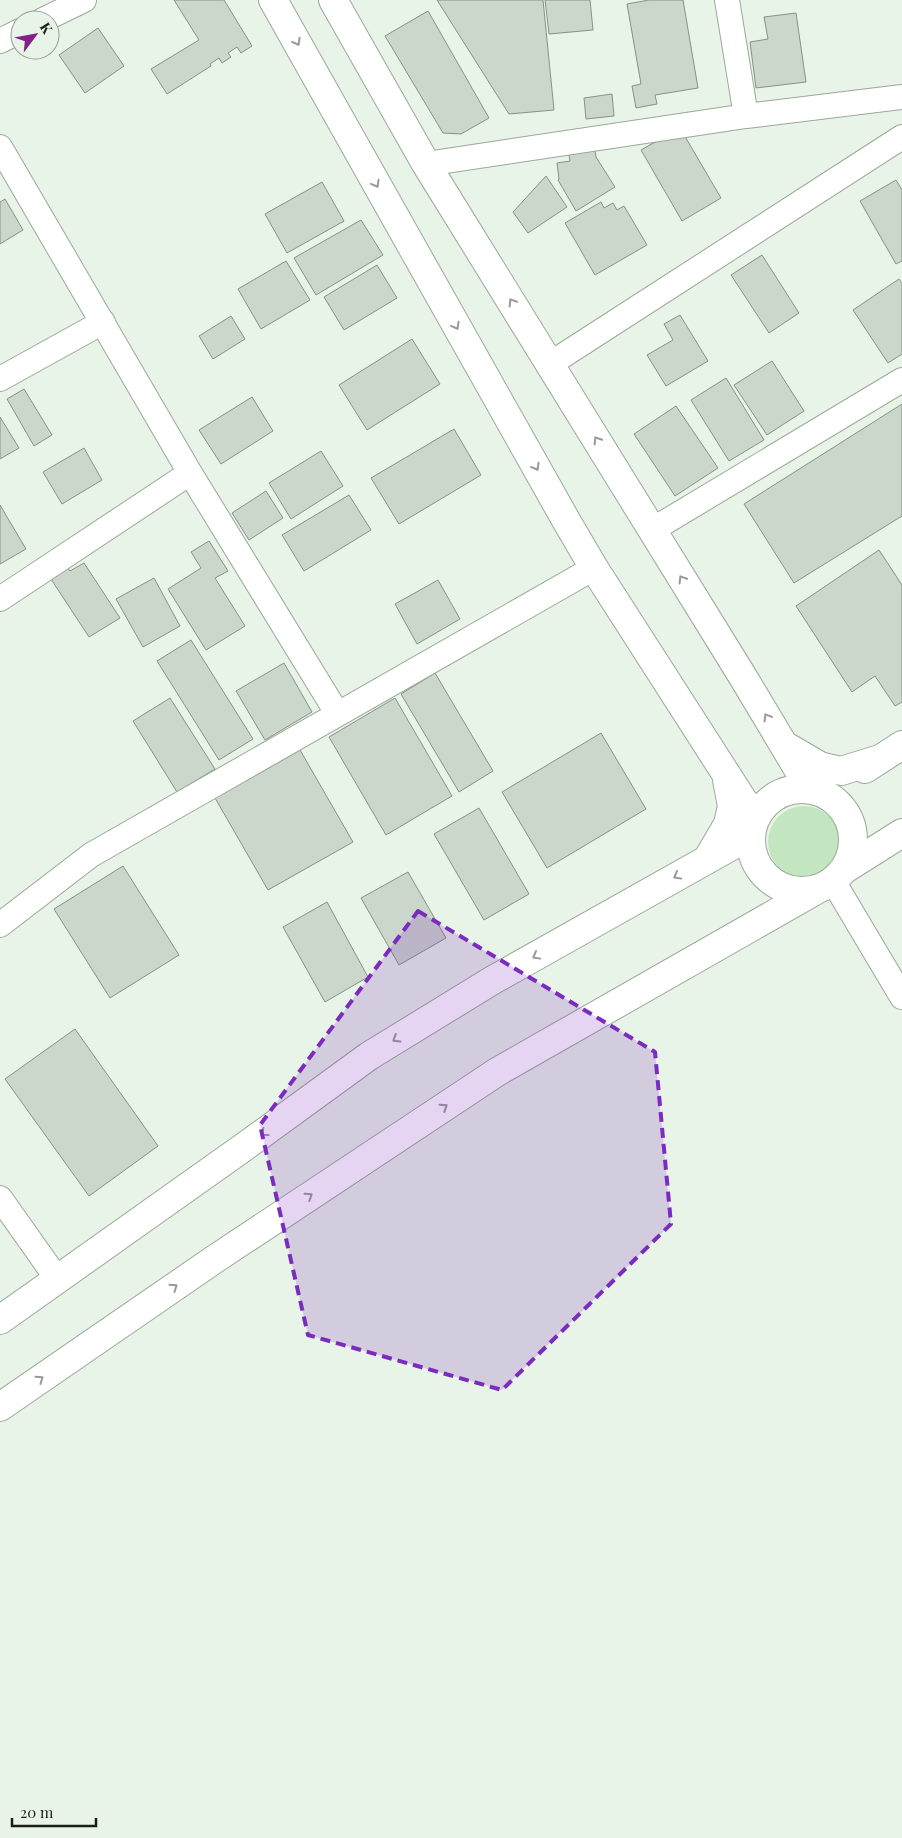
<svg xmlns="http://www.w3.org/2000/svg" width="902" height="1838" font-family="'Playfair Display',serif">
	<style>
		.green { fill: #c3e6c0 }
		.building { fill: #cbd7ca; stroke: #879286 }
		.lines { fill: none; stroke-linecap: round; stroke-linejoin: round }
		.minor-casing { stroke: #9ba79a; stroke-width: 26 }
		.secondary-casing { stroke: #9ba79a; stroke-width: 30 }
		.minor { stroke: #fff; stroke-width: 24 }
		.secondary { stroke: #fff; stroke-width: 28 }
		.oneway { stroke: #989a98 }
		.marked { fill: #7b2cbf; fill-opacity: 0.2; stroke: #7b2cbf; stroke-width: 4; stroke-dasharray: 10 6; stroke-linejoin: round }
	</style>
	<rect width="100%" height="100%" fill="#e8f4e7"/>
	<path class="green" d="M768 842a36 36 0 1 1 72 0a36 36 0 1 1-72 0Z"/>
	<path class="building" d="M174 0H224L252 46 241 53 237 47 228 53 231 57 222 63 219 58 210 64 211 66 167 94 151 69 199 40Z
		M437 0H543L554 110 509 114Z
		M545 0H590L593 30 549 34Z
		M649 0H683L698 88 655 95 657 104 636 108 632 86 641 84 627 4Z
		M428 11 489 118 461 134 443 133 385 36Z
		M796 13 806 82 756 88 750 42 768 39 764 17Z
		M98 28 124 66 85 93 59 55Z
		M612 94 614 116 586 119 584 98Z
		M680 128 721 198 682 221 641 150Z
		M594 145 596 157 615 187 576 211 558 180 559 179 557 163 570 161 568 149Z
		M546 176 567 207 528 233 513 212Z
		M896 180 902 190V261L896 264 860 201Z
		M322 182 344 221 287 253 265 214Z
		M5 199 23 230 0 244V202Z
		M601 202 604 208 613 203 617 210 624 206 647 245 595 275 565 223Z
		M361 220 383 255 316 295 294 258Z
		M762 255 799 313 769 333 731 275Z
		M286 261 310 300 261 329 238 289Z
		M377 265 397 298 344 330 324 297Z
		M899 279 902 283V354L888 363 853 310Z
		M680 315 708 361 666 386 647 355 673 340 664 324Z
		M231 316 245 339 213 359 199 336Z
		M412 339 440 384 367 430 339 385Z
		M772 361 804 411 767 435 734 385Z
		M726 378 764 440 729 461 691 400Z
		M24 389 52 435 34 446 7 399Z
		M252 397 273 431 221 464 199 430Z
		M902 404V516L794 583 744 504Z
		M676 406 718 468 675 496 634 434Z
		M0 417 19 448 0 459Z
		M454 429 481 475 399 524 371 478Z
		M84 448 102 480 62 504 43 472Z
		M321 451 343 486 291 519 269 483Z
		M266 491 283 518 249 540 232 513Z
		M349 495 371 530 304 571 282 535Z
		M0 505 26 549 0 564Z
		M209 541 228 571 215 578 245 626 206 650 168 589 201 568 191 552Z
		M879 550 902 585V702L895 706 875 676 852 692 796 606Z
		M64 562 70 571 84 563 120 618 89 637 47 573Z
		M154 578 180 626 143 647 116 599Z
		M438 580 460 619 417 644 395 604Z
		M191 640 253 739 219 760 157 661Z
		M284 663 312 712 265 740 236 691Z
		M435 673 493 771 459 792 401 694Z
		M170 698 215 769 177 792 133 721Z
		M395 698 452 796 386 835 329 737Z
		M601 733 646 809 547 868 502 792Z
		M300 750 353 842 268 890 215 798Z
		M479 808 529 894 484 920 434 834Z
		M123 866 179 955 110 998 54 909Z
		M408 872 446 938 399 965 361 898Z
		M327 902 368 977 325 1002 283 927Z
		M75 1029 158 1146 89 1196 5 1079Z"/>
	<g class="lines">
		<defs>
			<path id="minor" d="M727 0 746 116
				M43 20 84 0
				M0 41 20 31
				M0 147 190 473 337 713
				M426 164 746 116 902 97
				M550 364 902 137
				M0 379 103 322
				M652 530 902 380
				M0 599 190 473
				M833 881 902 997
				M0 925 91 855 594 568
				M0 1198 58 1280"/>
			<path id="secondary" d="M273 0 567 522 594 568 755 819
				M333 0 426 164 743 677 810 789
				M784 745 820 766 841 771 880 759
				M865 769 902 745
				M751 840a51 51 0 1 1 102 0a51 51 0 1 1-102 0Z
				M708 858 728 824 732 806 727 780
				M845 869 902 833
				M0 1320 244 1147 369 1056 493 980 751 835
				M0 1407 215 1259 497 1072 818 889"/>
		</defs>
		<use href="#minor" class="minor-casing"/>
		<use href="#secondary" class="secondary-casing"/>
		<use href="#minor" class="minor"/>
		<use href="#secondary" class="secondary"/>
	</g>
	<defs><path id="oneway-chevron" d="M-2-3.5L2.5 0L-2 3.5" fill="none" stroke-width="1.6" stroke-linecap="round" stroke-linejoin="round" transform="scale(1.25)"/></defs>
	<g class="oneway">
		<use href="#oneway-chevron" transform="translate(297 42) rotate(61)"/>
		<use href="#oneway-chevron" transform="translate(376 184) rotate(61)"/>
		<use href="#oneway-chevron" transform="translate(512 302) rotate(-122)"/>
		<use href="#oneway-chevron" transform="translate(456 326) rotate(61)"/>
		<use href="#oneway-chevron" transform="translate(597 440) rotate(-122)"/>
		<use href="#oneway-chevron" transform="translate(536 467) rotate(61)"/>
		<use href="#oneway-chevron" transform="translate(682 579) rotate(-122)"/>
		<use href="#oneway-chevron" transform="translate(767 717) rotate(-121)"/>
		<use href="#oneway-chevron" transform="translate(677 876) rotate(151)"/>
		<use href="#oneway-chevron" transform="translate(536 956) rotate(151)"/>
		<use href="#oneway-chevron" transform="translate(396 1039) rotate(148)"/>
		<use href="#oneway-chevron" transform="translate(444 1107) rotate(-33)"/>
		<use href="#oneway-chevron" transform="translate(264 1133) rotate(144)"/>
		<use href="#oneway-chevron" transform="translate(309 1196) rotate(-33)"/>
		<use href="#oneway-chevron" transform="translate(174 1287) rotate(-35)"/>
		<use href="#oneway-chevron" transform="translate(40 1379) rotate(-35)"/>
	</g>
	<path class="marked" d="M418 911 655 1052 671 1224 502 1390 308 1335 260 1125Z"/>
	<g transform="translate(35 35) rotate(58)"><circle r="24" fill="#e8f4e7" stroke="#969e95"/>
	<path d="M0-4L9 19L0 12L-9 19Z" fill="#852189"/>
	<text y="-8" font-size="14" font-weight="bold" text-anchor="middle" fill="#1a1e19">K</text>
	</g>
	<path d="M12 1818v8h84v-8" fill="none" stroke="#1a1e19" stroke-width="2.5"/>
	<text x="20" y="1818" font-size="15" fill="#1a1e19" stroke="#e8f4e7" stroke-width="4" paint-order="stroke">20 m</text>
</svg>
